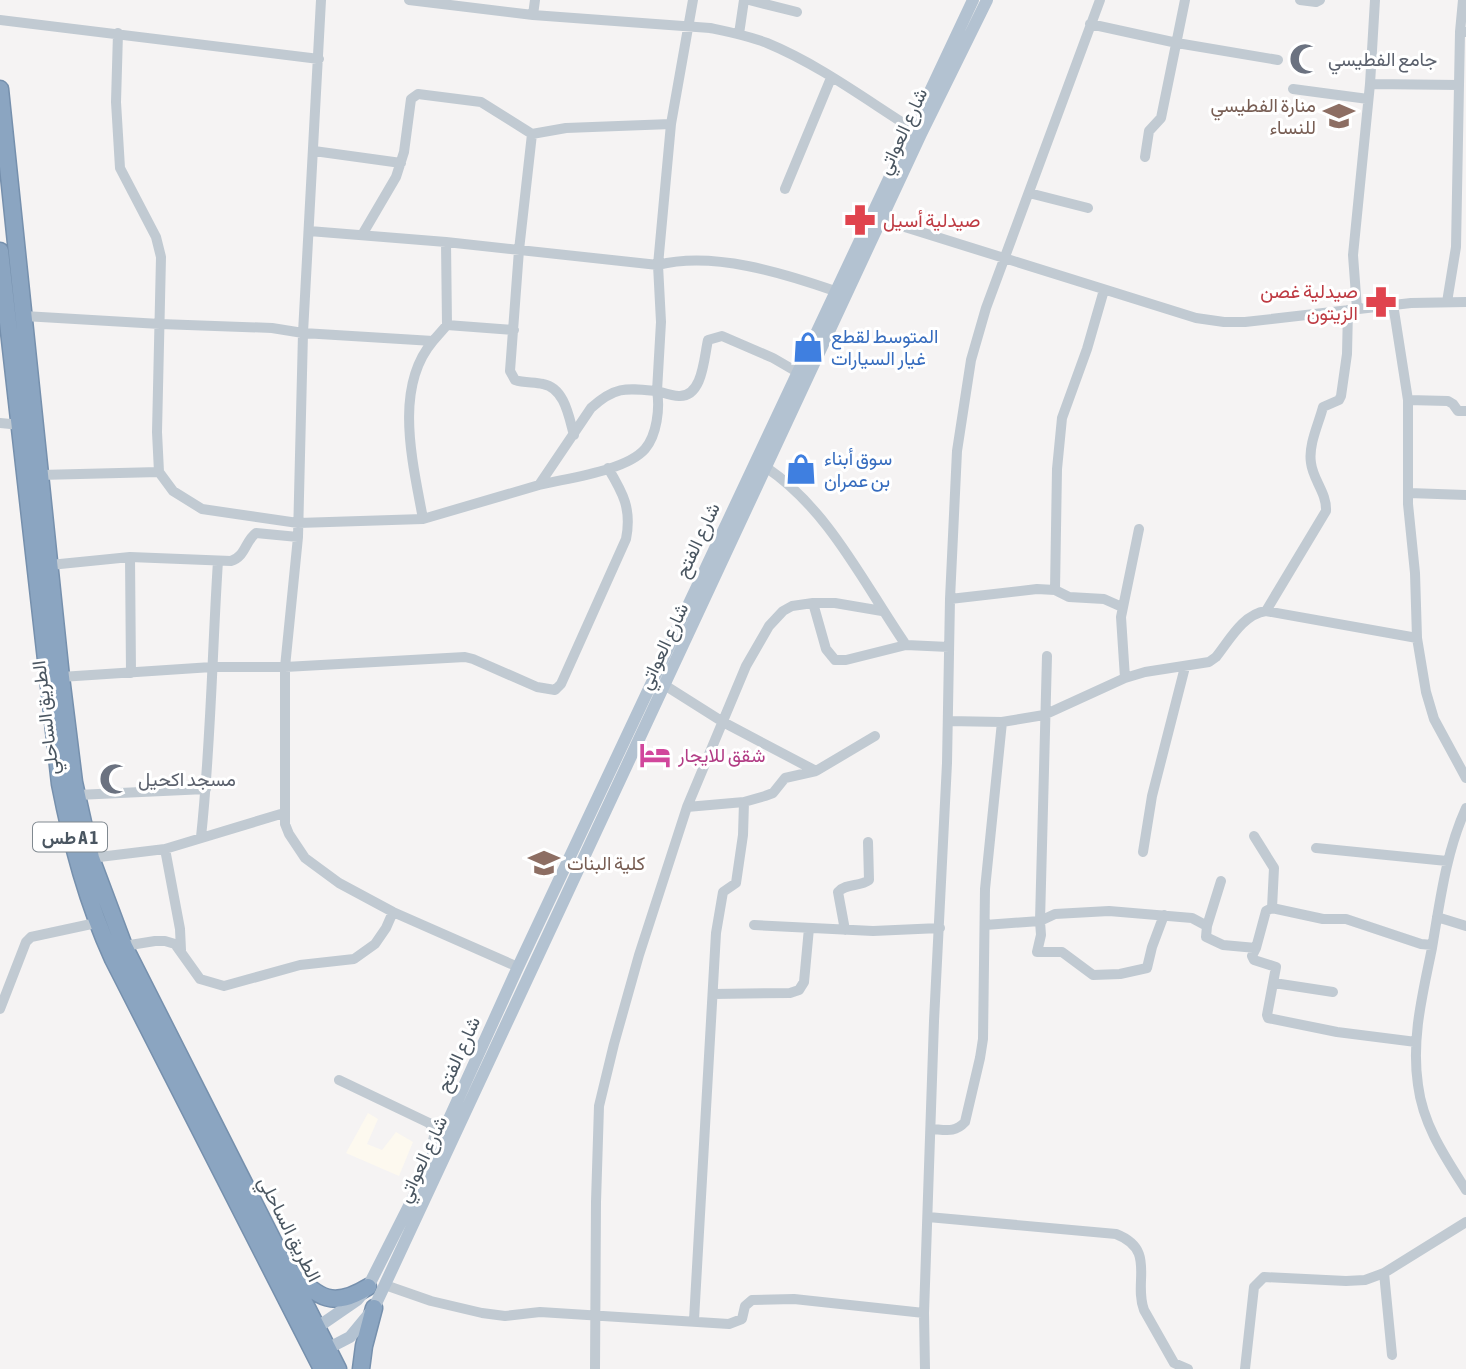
<svg xmlns="http://www.w3.org/2000/svg" width="1466" height="1369" font-family="'Asap Condensed',Vazirmatn,sans-serif">
	<style>
		.commercial { fill: #fdf9ef }
		.lines { fill: none; stroke-linecap: round; stroke-linejoin: round }
		.highway-casing { stroke: #7690ad; stroke-width: 19 }
		.minor { stroke: #c1cad2; stroke-width: 10 }
		.major { stroke: #b3c2d1; stroke-width: 12 }
		.highway { stroke: #8ba5c1; stroke-width: 16 }
		.labels { text-anchor: middle; dominant-baseline: central; stroke-width: 6; stroke-linejoin: round; paint-order: stroke }
		.shield { fill: #fff; stroke: #808990; stroke-width: 2 }
		.shield-label { font-size: 18px; font-weight: bold; fill: #4a5661 }
		.worship-label { font-size: 19px; fill: #5b616d; stroke: #fff; text-anchor: start }
		.education-label { font-size: 19px; fill: #785e54; stroke: #fff; text-anchor: end }
		.street-label { font-size: 19px; fill: #4a5661; stroke: #fff }
		.health-label { font-size: 19px; fill: #be3a42; stroke: #fff; text-anchor: start }
		.shop-label { font-size: 19px; fill: #366cbe; stroke: #fff; text-anchor: start }
		.hotel-label { font-size: 19px; fill: #b23c85; stroke: #fff; text-anchor: start }
	</style>
	<rect width="100%" height="100%" fill="#f5f3f3"/>
	<path class="commercial" d="M368 1113 378 1119 367 1144 382 1150 396 1132 413 1142 399 1176 346 1153Z"/>
	<g class="lines">
		<defs>
			<path id="highway" d="M0 89 61 677 74 782 91 858 124 946 338 1369
				M0 251 60 784C72 845 87 902 113 959L322 1369
				M292 1272C320 1298 332 1309 368 1287
				M361 1369 364 1346 374 1308"/>
		</defs>
		<use href="#highway" class="highway-casing"/>
		<path class="minor" d="M321 0 303 333 298 537 285 667V824L289 834 305 858 339 883 393 912 518 967
			M409 0 533 15 710 28C729 32 749 36 767 43 818 64 865 99 911 128
			M749 0 797 12
			M1300 0 1316 2 1320 0
			M533 15 535 0
			M0 20 319 59
			M1090 24 1177 43 1278 60
			M1460 32 1463 0
			M118 33 116 102 120 168 156 237 161 257 157 432 159 472 173 491 202 509 298 523 423 519 539 485 591 408C615 386 626 388 657 391L661 322 658 265 671 124 693 0
			M739 34 744 0
			M1370 84 1459 85 1456 247 1447 302
			M1459 85 1460 32H1466
			M1293 89 1368 99
			M532 134 519 250 510 371 515 380C524 383 534 382 543 384 565 388 569 418 574 435
			M314 151 401 163
			M1145 157 1149 131 1161 118 1185 0
			M785 189 831 78
			M1029 193 1088 208
			M876 218 1196 318 1224 322H1245L1411 303 1466 302
			M309 231 446 242 658 265C713 251 783 273 835 291
			M362 235 396 177 404 152 411 99 418 94 481 102 532 134 566 128 671 124
			M446 242 447 325
			M1393 304 1408 400V504L1415 573 1417 638 1426 692 1434 719 1466 778
			M1357 309 1353 255 1370 84 1375 0
			M24 316 160 324 272 328 303 333 433 341 447 325 514 330
			M1408 400 1448 401 1453 404 1458 411H1466
			M0 423 21 425
			M767 468C829 510 864 584 906 645
			M40 475 159 472
			M539 485C567 478 626 471 645 449 657 435 660 408 657 391 664 393 672 396 679 396 703 397 704 357 708 340L722 336 773 358 804 376
			M1409 493 1466 495
			M423 519C413 463 393 388 433 341
			M130 557 131 673
			M50 565 130 557 231 561C246 556 245 541 256 533L298 537
			M1055 590 1057 469 1062 418 1087 349 1104 290
			M950 599 1037 589 1055 590 1069 597 1104 599 1122 607
			M813 603H835L882 611
			M1266 611 1326 511C1327 493 1313 480 1311 463 1308 445 1319 423 1323 407L1339 400 1341 396 1347 354 1348 310
			M1047 656 1040 921 1041 935 1037 952H1062L1093 975 1120 974 1147 968 1152 947 1164 915
			M61 677 212 667H285L465 657 473 659 537 687 555 690 561 684 626 539C632 509 623 493 608 468
			M1125 678 1121 617 1139 529
			M666 686 723 722 816 771
			M948 721 1002 722 1044 715 1125 678 1145 672 1209 662 1216 657C1229 641 1243 614 1266 611L1417 638
			M77 795 206 789
			M687 807 744 802 765 796 773 793 785 778 816 771 875 736
			M1466 808C1446 852 1440 901 1432 948 1423 993 1411 1038 1418 1085 1423 1125 1445 1157 1466 1190
			M1254 836 1274 868 1272 908
			M201 837C211 745 212 653 218 561
			M1316 848 1447 861
			M165 849 180 929 181 950
			M1143 852 1152 796 1185 667
			M91 858 165 849 284 813
			M1221 881 1207 926 1206 937 1223 945 1256 948 1252 956 1254 960 1276 967 1267 1015 1268 1018 1337 1032 1416 1042
			M1437 917 1466 926
			M754 925 873 931 940 928
			M985 925 1040 921 1055 914 1109 911 1192 918 1207 926
			M845 930 838 892C846 883 860 887 869 880L868 842
			M124 946 155 941H165L175 944 200 979 224 986 300 965 354 959 375 944 386 928 393 912
			M1256 948 1266 911 1272 908 1323 919H1346L1421 944 1432 945
			M1274 983 1333 992
			M713 994 790 993 799 990 804 982 809 928
			M0 1009 26 942 31 937 96 923
			M339 1080 429 1123 435 1131 433 1141 437 1146
			M932 1129C946 1130 955 1133 965 1122L980 1058 983 1039 985 889 1002 722
			M928 1217 1116 1234C1157 1250 1133 1281 1144 1310L1174 1363 1188 1369
			M1384 1273 1392 1355
			M385 1285 431 1301 482 1313 505 1316 540 1312 729 1324 742 1319 745 1306 752 1300 794 1299 924 1313
			M694 1320 716 933 723 892 736 883 743 835 744 802
			M595 1369 596 1202 599 1106 614 1044 639 955 687 807 746 666 769 626 783 611 792 606 813 603 826 649 835 660H846L906 645 949 647
			M925 1369 924 1313 934 1021 947 763 950 599 957 451 971 360 986 308 1100 0
			M1245 1369 1254 1287 1264 1277 1346 1281 1365 1280 1384 1273 1466 1222"/>
		<path class="major" d="M312 1331 357 1300 368 1287 415 1194 518 967 973 0
			M321 1352 350 1337 374 1308 921 134 987 0"/>
		<use href="#highway" class="highway"/>
	</g>
	<defs>
		<symbol id="mosque-bare" viewBox="-9 -9 18 18"><path d="M3.5-4.9A6 6 0 1 0 3.5 4.9A5 5 0 1 1 3.5-4.9Z" fill="#6b7280" stroke="#fff" stroke-width="2.5" paint-order="stroke"/></symbol>
		<symbol id="school-bare" viewBox="-9 -9 18 18"><path d="M0-5L7-2L0 1L-7-2ZM-4 1L0 2.5L4 1V4Q0 6-4 4Z" fill="#8d6e63" stroke="#fff" stroke-width="2.5" paint-order="stroke"/></symbol>
		<symbol id="pharmacy-bare" viewBox="-9 -9 18 18"><path d="M-2-6h4v4h4v4h-4v4h-4v-4h-4v-4h4Z" fill="#e0444e" stroke="#fff" stroke-width="2.5" paint-order="stroke"/></symbol>
		<symbol id="shop-bare" viewBox="-9 -9 18 18"><path d="M-5-2.5h2.3a2.7 3.5 0 0 1 5.4 0H5L5.5 6h-11ZM-1.5-2.5h3a1.5 2.3 0 0 0-3 0Z" fill="#3f7fe0" stroke="#fff" stroke-width="2.5" paint-order="stroke"/></symbol>
		<symbol id="hotel-bare" viewBox="-9 -9 18 18"><path d="M-6-4.5h1.5V1H6V5H4.5V3h-9V5H-6ZM-4 0a1.8 1.8 0 1 1 3.6 0ZM.5 0V-2.5h3Q6-2.5 6 0Z" fill="#d1479c" stroke="#fff" stroke-width="2.5" paint-order="stroke"/></symbol>
	</defs>
	<g fill-rule="evenodd">
		<use href="#mosque-bare" x="1283" y="37" width="44" height="44"/>
		<use href="#school-bare" x="1317" y="94" width="44" height="44"/>
		<use href="#pharmacy-bare" x="838" y="198" width="44" height="44"/>
		<use href="#pharmacy-bare" x="1359" y="280" width="44" height="44"/>
		<use href="#shop-bare" x="786" y="325" width="44" height="44"/>
		<use href="#shop-bare" x="779" y="447" width="44" height="44"/>
		<use href="#hotel-bare" x="633" y="733" width="44" height="44"/>
		<use href="#mosque-bare" x="93" y="757" width="44" height="44"/>
		<use href="#school-bare" x="522" y="841" width="44" height="44"/>
	</g>
	<g class="labels">
		<rect class="shield" x="33" y="822.5" width="74" height="29" rx="5"/>
		<g class="shield-label">
			<text x="70" y="837">طس A 1</text>
		</g>
		<g class="worship-label">
			<text x="1328" y="59">جامع الفطيسي</text>
			<text x="138" y="779">مسجد اكحيل</text>
		</g>
		<g class="education-label">
			<text x="1316" y="105">منارة الفطيسي<tspan x="1316" dy="22">للنساء</tspan></text>
			<text x="567" y="863" text-anchor="start">كلية البنات</text>
		</g>
		<g class="street-label">
			<text transform="translate(902 131) rotate(-65)">شارع العواتي</text>
			<text transform="translate(697 540) rotate(-65)">شارع الفتح</text>
			<text transform="translate(663 646) rotate(-65)">شارع العواتي</text>
			<text transform="translate(45 718) rotate(-97)">الطريق الساحلي</text>
			<text transform="translate(458 1054) rotate(-66)">شارع الفتح</text>
			<text transform="translate(422 1159) rotate(-65)">شارع العواتي</text>
			<text transform="translate(290 1229) rotate(63)">الطريق الساحلي</text>
		</g>
		<g class="health-label">
			<text x="883" y="220">صيدلية أسيل</text>
			<text x="1358" y="291" text-anchor="end">صيدلية غصن<tspan x="1358" dy="22">الزيتون</tspan></text>
		</g>
		<g class="shop-label">
			<text x="831" y="336">المتوسط لقطع<tspan x="831" dy="22">غيار السيارات</tspan></text>
			<text x="824" y="458">سوق أبناء<tspan x="824" dy="22">بن عمران</tspan></text>
		</g>
		<g class="hotel-label">
			<text x="678" y="755">شقق للايجار</text>
		</g>
	</g>
</svg>
